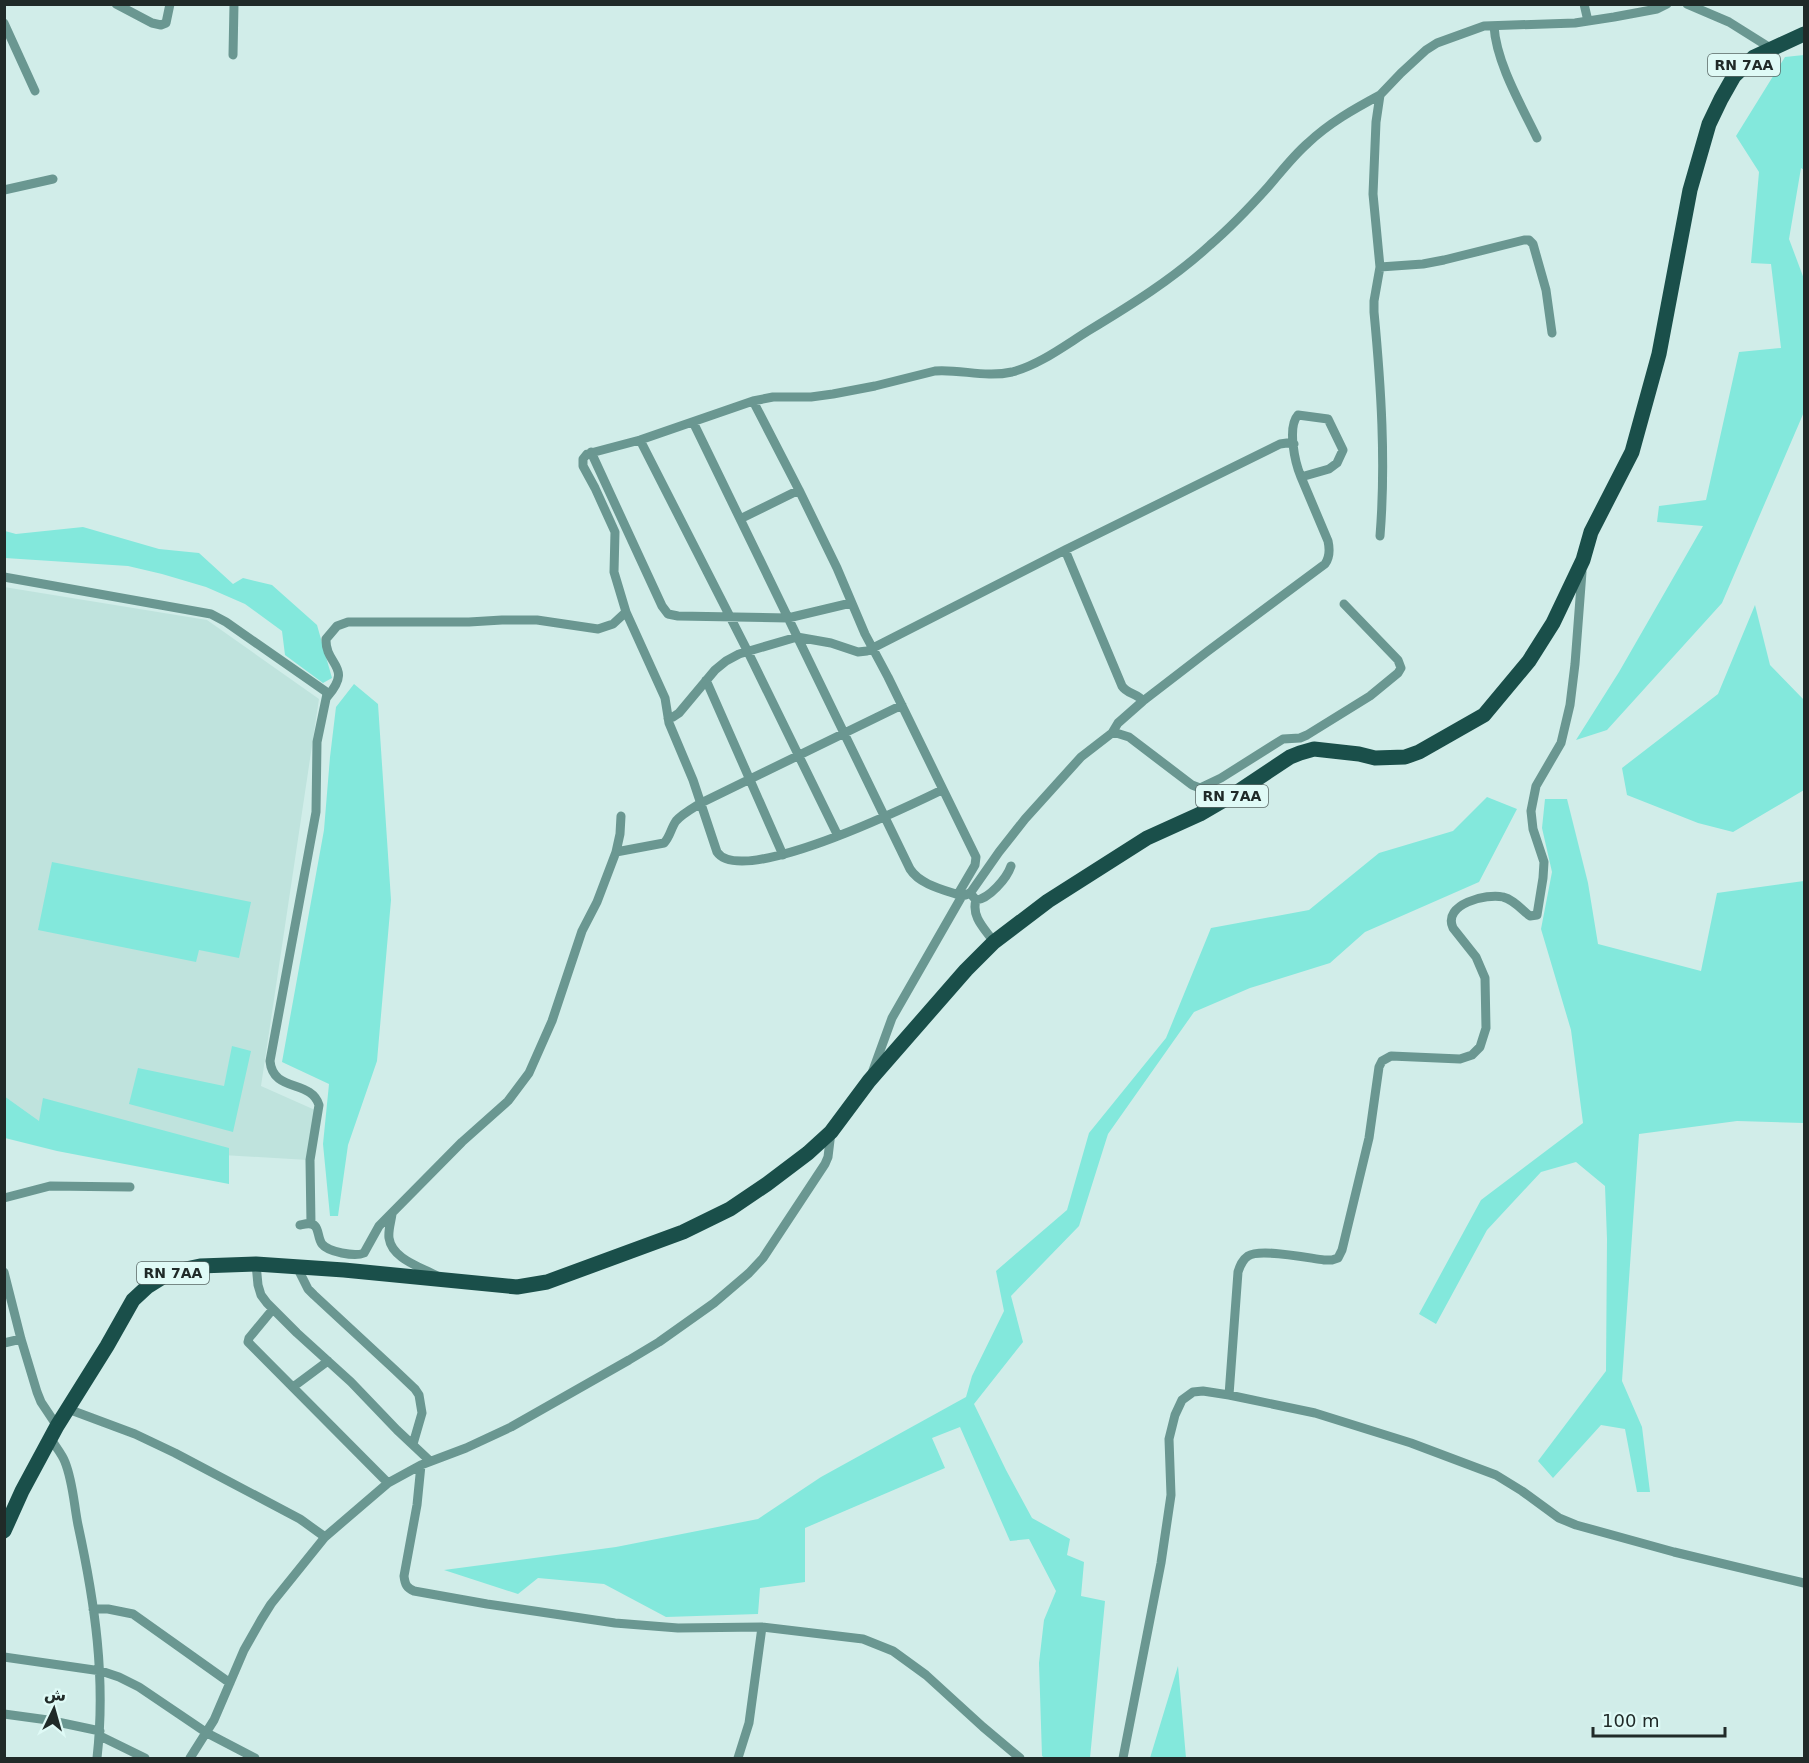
<svg xmlns="http://www.w3.org/2000/svg" width="1809" height="1763" font-family="'DejaVu Sans','Noto Sans Arabic',sans-serif">
	<style>
		.built { fill: #bfe3dd }
		.green { fill: #83e8dc }
		.lines { fill: none; stroke-linecap: round; stroke-linejoin: round }
		.street { stroke: #6a9791; stroke-width: 9 }
		.primary { stroke: #1a4f4a; stroke-width: 15 }
		.labels { text-anchor: middle; dominant-baseline: central; stroke-width: 6; stroke-linejoin: round; paint-order: stroke }
		.shield { fill: #dffaf6; stroke: #596866; stroke-width: 1.5 }
		.shield-label { font-size: 14px; font-weight: bold; fill: #202a28 }
	</style>
	<rect width="100%" height="100%" fill="#d1ede9"/>
	<path class="built" d="M4 587 207 620 319 699 261 1086 315 1110 308 1160 40 1144 5 1112Z"/>
	<path class="green" d="M1804 55V170L1801 168 1789 239 1804 279V412L1722 603 1607 730 1576 740 1619 672 1703 526 1657 522 1659 506 1706 500 1739 352 1781 348 1771 264 1751 263 1759 172 1736 136 1785 57Z
		M83 527 159 549 199 553 233 584 243 578 272 585 317 625 332 678 323 683 285 655 282 631 245 604 206 587 162 574 128 566 5 558V531L16 534Z
		M1755 605 1770 665 1804 700V790L1733 832 1698 823 1627 795 1622 768 1718 694Z
		M354 684 378 704 391 900 377 1061 348 1145 338 1216H330L323 1144 329 1084 282 1062 324 830 330 757 336 707Z
		M1487 797 1517 809 1479 882 1365 932 1330 963 1250 988 1194 1012 1108 1134 1079 1226 1011 1296 1023 1342 974 1404 1006 1470 1032 1518 1070 1539 1067 1555 1084 1562 1081 1596 1105 1601 1090 1758H1045L1042 1756 1039 1663 1044 1620 1056 1591 1029 1539 1010 1541 960 1427 932 1438 945 1468 805 1528V1582L760 1588 758 1614 666 1617 604 1584 538 1578 518 1594 444 1570 616 1547 758 1519 821 1477 966 1397 972 1376 1004 1311 996 1271 1067 1210 1089 1133 1166 1038 1211 928 1309 910 1379 853 1453 831Z
		M1545 799H1567L1588 883 1598 944 1701 971 1717 893 1804 881V1123L1737 1121 1639 1134 1622 1381 1642 1427 1650 1492H1637L1625 1429 1601 1425 1553 1478 1538 1461 1606 1371 1607 1239 1605 1186 1576 1162 1541 1172 1487 1230 1436 1324 1419 1314 1481 1200 1583 1123 1571 1030 1541 929 1552 872 1542 828Z
		M52 862 251 902 239 958 199 950 196 962 38 930Z
		M232 1046 251 1051 233 1132 129 1104 138 1068 224 1086Z
		M4 1096 39 1121 43 1098 229 1148V1184L57 1151 5 1138Z
		M1178 1666 1186 1758H1150Z"/>
	<g class="lines">
		<path class="street" d="M116 4 152 23 161 25 166 23 170 4
			M1584 4 1588 21
			M1687 4 1729 22 1772 49
			M4 23 35 91
			M1494 26C1496 62 1521 105 1537 138
			M233 55 234 4
			M4 190 53 179
			M1380 267 1423 264 1444 260 1524 240H1529L1533 244 1546 290 1552 333
			M753 401 799 490 837 568 865 634 888 677 976 857 975 865 958 894
			M693 422 910 869C920 885 945 890 962 896L966 895 971 892 999 852 1025 819 1081 757 1112 733 1118 723 1143 701 1208 651 1325 564C1330 557 1330 550 1328 541L1301 477C1295 463 1287 427 1298 415L1328 419 1343 450 1337 463 1329 469 1301 477
			M640 440 748 652 838 836
			M591 452 662 606 668 614 678 616 788 618 851 603
			M740 519 799 490
			M1380 536C1386 462 1381 386 1374 312V301L1380 267 1373 194 1376 122 1380 95 1401 73 1426 50 1437 43 1484 26 1575 23 1614 17 1657 9 1667 4
			M1065 550 1122 686C1127 694 1137 693 1143 701
			M4 577 211 614 226 622 325 691 327 694 317 742 316 812 270 1061C273 1093 311 1079 319 1105L310 1160 311 1224
			M706 680 783 855
			M327 697C354 666 325 666 326 639L337 626 348 622H469L502 620H537L598 629 613 624 626 612
			M668 718 673 717 679 713 715 670 726 661 739 654 797 637 831 643 858 652 867 651 1065 550 1280 444 1287 443 1294 444
			M1113 732 1129 737 1192 785 1200 788 1221 778 1283 739 1300 738 1307 735 1370 696 1398 673 1401 668 1398 660 1344 604
			M942 790C909 806 741 888 717 852L693 780 669 723 665 698 626 612 614 572 615 532 595 488 583 466V459L587 454 640 440 753 401 773 397H811L833 394 875 386 935 371C961 369 985 378 1012 372 1039 365 1064 346 1088 331 1131 305 1173 279 1210 245 1231 227 1250 207 1268 187 1281 172 1293 156 1308 143 1329 123 1354 109 1380 95
			M616 852 664 843C670 837 671 828 676 821 682 814 693 808 701 803L902 705
			M970 893 976 900C989 899 1007 878 1011 866
			M976 900C971 917 985 929 994 942
			M872 1073 892 1018 962 896
			M4 1198 50 1186 130 1187
			M392 1214C391 1222 388 1230 389 1238 392 1259 421 1267 437 1276
			M300 1225C305 1224 311 1222 315 1226 319 1230 318 1239 322 1244 328 1252 355 1257 364 1253L379 1226 462 1142 508 1101 529 1073 552 1021 582 931 597 902 616 852 620 834 621 816
			M256 1264 258 1285 261 1295 267 1303 297 1333 351 1382 397 1430 430 1461
			M297 1267 308 1289 314 1295 395 1370 415 1389 419 1395 422 1413 413 1444
			M4 1272 21 1339 37 1392 41 1402 57 1426
			M273 1309 249 1338 248 1342 388 1483
			M4 1343 21 1339
			M293 1387 328 1361
			M1229 1395 1238 1272C1240 1266 1242 1260 1248 1256 1260 1248 1308 1258 1324 1260H1332L1338 1258 1342 1250 1369 1138 1379 1067 1382 1061 1391 1056 1460 1059 1472 1055 1480 1047 1486 1028 1485 978 1476 957 1453 928C1442 904 1487 893 1503 897 1513 899 1522 910 1530 916L1537 915 1543 878 1544 862 1533 829 1531 811 1536 786 1561 743 1570 705 1575 664 1582 572
			M68 1409 135 1434 175 1453 300 1519 325 1537
			M51 1439C55 1446 62 1454 65 1462 73 1482 74 1505 78 1525 95 1603 106 1679 97 1758
			M421 1465 417 1505 404 1576C405 1585 407 1588 414 1591L487 1604 615 1623 678 1628 762 1627 863 1639 893 1651 926 1675 983 1727 1020 1758
			M93 1609H108L133 1614 230 1683
			M4 1657 101 1671 119 1677 139 1687 207 1733 255 1758
			M4 1714 48 1720 100 1731
			M100 1736 145 1758
			M190 1758 214 1720 244 1650 261 1620 271 1604 325 1537 388 1483 421 1465 466 1448 511 1427 629 1360 659 1342 714 1303 749 1273 763 1258 825 1164 828 1157 831 1132
			M738 1758 749 1723 762 1627
			M1123 1758 1161 1563 1171 1495 1169 1439 1175 1415 1182 1400 1193 1392 1203 1391 1229 1395 1315 1413 1411 1443 1496 1475 1522 1491 1559 1518 1576 1525 1674 1552 1804 1583"/>
		<path class="primary" d="M4 1531 22 1491 57 1426 107 1346 133 1300 147 1287 163 1277 181 1270 200 1266 256 1264 344 1270 517 1287 547 1282 683 1232 730 1209 767 1184 808 1153 831 1132 869 1081 966 970 994 942 1048 901 1147 838 1200 814 1236 793 1290 757 1300 753 1314 749 1359 754 1375 758 1405 757 1419 752 1484 715 1529 661 1553 623 1583 560 1591 532 1632 452 1659 354 1690 190 1709 124 1721 99 1734 76 1754 57 1804 34"/>
	</g>
	<g class="labels">
		<g class="shield">
			<rect x="1708" y="54" width="72" height="22" rx="4.5"/>
			<rect x="1196" y="785" width="72" height="22" rx="4.5"/>
			<rect x="137" y="1262" width="72" height="22" rx="4.5"/>
		</g>
		<g class="shield-label">
			<text x="1744" y="65">RN 7AA</text>
			<text x="1232" y="796">RN 7AA</text>
			<text x="173" y="1273">RN 7AA</text>
		</g>
	</g>
	<rect width="1809" height="1763" fill="none" stroke="#202a28" stroke-width="12"/>
	<g transform="translate(54 1709) rotate(5)" stroke="#dffaf6" stroke-width="4.5" paint-order="stroke">
	<path d="M0-4.5L10 22L0 15L-10 22Z" fill="#202a28"/>
	<text y="-9" font-size="16" font-weight="bold" text-anchor="middle" fill="#202a28">ش</text>
	</g>
	<path d="M1593 1727v9h132v-9" fill="none" stroke="#202a28" stroke-width="3"/>
	<text x="1602" y="1727" font-size="18" fill="#202a28" stroke="#dffaf6" stroke-width="4.5" paint-order="stroke">100 m</text>
</svg>
